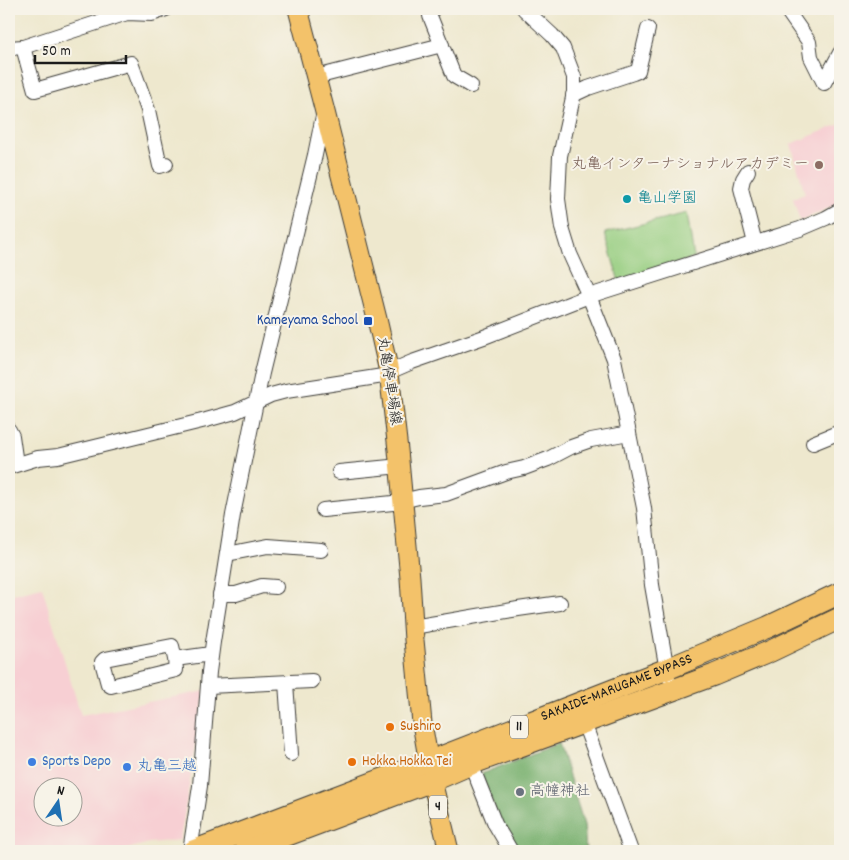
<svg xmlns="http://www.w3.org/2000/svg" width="849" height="860" viewBox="0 0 849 860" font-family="Dekko,'Klee One',sans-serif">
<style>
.built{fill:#f7cfd3;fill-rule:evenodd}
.green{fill:#97ce81;stroke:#5a754e}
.forest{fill:#79b16f;stroke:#4a6646}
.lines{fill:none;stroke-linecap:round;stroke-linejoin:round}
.minor-casing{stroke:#3c3b37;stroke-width:16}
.major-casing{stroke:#3c3b37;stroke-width:21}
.highway-casing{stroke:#3c3b37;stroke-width:23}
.minor{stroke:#fff;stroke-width:14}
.major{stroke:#f3c26a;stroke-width:19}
.highway{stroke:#f3c26a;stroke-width:21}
.education-dot{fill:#8d6e63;stroke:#f7f3e8;stroke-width:2}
.culture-dot{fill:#0f9aa8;stroke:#f7f3e8;stroke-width:2}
.transit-dot{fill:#1a4fb4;stroke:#f7f3e8;stroke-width:2}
.food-dot{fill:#e8710a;stroke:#f7f3e8;stroke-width:2}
.shop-dot{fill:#3f7fe0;stroke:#f7f3e8;stroke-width:2}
.worship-dot{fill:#6b7280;stroke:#f7f3e8;stroke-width:2}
.labels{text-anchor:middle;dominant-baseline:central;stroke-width:4;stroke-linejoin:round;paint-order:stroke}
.shield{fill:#f7f3e8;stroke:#5e5c59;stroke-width:1}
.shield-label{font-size:14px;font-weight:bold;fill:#1c1c1c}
.education-label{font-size:15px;fill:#785e54;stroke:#f7f3e8;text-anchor:end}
.culture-label{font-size:15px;fill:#0d838f;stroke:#f7f3e8;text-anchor:start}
.transit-label{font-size:15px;fill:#164399;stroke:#f7f3e8;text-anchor:end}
.street-label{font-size:15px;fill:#1c1c1c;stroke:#f7f3e8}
.food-label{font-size:15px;fill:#c56008;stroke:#f7f3e8;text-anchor:start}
.shop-label{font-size:15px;fill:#366cbe;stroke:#f7f3e8;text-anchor:start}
.worship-label{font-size:15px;fill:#5b616d;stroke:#f7f3e8;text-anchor:start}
</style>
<rect width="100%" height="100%" fill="#f7f3e8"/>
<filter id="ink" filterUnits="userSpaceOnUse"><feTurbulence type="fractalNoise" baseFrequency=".02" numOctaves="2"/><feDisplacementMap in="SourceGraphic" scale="10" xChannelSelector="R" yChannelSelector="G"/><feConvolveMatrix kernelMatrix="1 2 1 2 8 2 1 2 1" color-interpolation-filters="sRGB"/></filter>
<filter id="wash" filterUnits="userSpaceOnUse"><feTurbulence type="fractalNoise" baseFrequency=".0096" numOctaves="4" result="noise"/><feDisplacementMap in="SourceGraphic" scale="20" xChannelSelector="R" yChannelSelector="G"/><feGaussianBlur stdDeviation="1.12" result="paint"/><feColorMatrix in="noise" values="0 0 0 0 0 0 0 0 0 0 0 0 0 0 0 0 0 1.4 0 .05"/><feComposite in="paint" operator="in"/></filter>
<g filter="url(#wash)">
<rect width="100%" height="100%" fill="#eee8ce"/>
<g class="built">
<polygon points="840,124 840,203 800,221 793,198 805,194 791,144"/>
<path d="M42 587 81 715 205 691 180 840 149 843 120 851H9V595ZM42 788H72V818H42Z"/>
</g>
<polygon class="green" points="687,213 694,258 619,282 605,233"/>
<polygon class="forest" points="559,743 584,825 586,850 586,851 515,851 501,825 481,774"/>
</g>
<g filter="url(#ink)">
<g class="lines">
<defs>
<g id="minor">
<polyline points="524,9 552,35 563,48 574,77 574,93 560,156 558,199 562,228 570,254 589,296 614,359 644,508 652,585 668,676"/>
<polyline points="786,9 809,42 811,57 824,83 840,53"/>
<polyline points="430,16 454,76 471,86"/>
<polyline points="23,47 35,90 131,63 148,110 160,166 166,164"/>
<polyline points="9,48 23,47 127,13 152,14 166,9"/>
<polyline points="316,77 442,45"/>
<polyline points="573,95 588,88 633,73 638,71 648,29"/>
<polyline points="748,171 743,179 741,188 755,243"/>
<polyline points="9,430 12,436 16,464"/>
<polyline points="813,443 840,432"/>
<polyline points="9,467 38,458 58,456 206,420 235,412 271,395 286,391 383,376 389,372 412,362 484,337 589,296 800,229 826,218 840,210"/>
<polyline points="339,472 400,466"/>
<polyline points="323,510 393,503 419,497 446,494 506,472 524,468 548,459 571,447 591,440 629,433"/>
<polyline points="227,554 268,546 321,550"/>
<polyline points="220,594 236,594 262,586 276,587"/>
<polyline points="413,627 518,609 560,603"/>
<polyline points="175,659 176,670 111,686 108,684 102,662 105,659 172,646 175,659 211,654"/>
<polyline points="286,683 291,754"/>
<polyline points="208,686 312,681"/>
<polyline points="584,723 631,851"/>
<polyline points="471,764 495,824 511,851"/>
<polyline points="190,851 200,786 209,672 213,642 233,515 262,373 315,155 324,111"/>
</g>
<polyline id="major" points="298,9 324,108 377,319 389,372 398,450 410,578 414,640 422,723 432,781 449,851"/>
<g id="highway">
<path id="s1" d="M193 851 428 762 667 669 768 627 840 593"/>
<polyline points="245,851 432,781 471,764 714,675 771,651 840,618"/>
</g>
</defs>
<use href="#minor" class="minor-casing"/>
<use href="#major" class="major-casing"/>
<use href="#highway" class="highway-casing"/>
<use href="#minor" class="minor"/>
<use href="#major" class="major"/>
<use href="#highway" class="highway"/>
</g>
</g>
<circle class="education-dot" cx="819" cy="165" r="5"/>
<circle class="culture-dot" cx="627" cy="199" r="5"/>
<rect class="transit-dot" x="363" y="316" width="10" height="10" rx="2.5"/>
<g class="food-dot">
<circle cx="390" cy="727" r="5"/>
<circle cx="352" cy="762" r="5"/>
</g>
<g class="shop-dot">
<circle cx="32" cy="762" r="5"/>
<circle cx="127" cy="767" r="5"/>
</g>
<circle class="worship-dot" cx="520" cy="792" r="5"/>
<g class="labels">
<g class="shield">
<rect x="510" y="715.5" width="18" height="23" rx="4"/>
<rect x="429" y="795.5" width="18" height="23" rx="4"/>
</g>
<g class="shield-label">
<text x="519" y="727">11</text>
<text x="438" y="807">4</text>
</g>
<g class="education-label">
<text x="809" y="165">丸亀インターナショナルアカデミー</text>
</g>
<g class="culture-label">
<text x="637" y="199">亀山学園</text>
</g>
<g class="transit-label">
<text x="358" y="321">Kameyama School</text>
</g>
<g class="street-label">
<text transform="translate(388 381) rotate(81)">丸亀停車場線</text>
<text stroke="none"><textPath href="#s1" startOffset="454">SAKAIDE-MARUGAME BYPASS</textPath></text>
</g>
<g class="food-label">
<text x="400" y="727">Sushiro</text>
<text x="362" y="762">Hokka Hokka Tei</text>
</g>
<g class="shop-label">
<text x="42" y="762">Sports Depo</text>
<text x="137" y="767">丸亀三越</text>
</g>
<g class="worship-label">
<text x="530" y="792">高幢神社</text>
</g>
</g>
<rect width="849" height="860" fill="none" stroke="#f7f3e8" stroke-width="30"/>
<g transform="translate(58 802) rotate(13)"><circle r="24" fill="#f7f3e8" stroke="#9f9d96"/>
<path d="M0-4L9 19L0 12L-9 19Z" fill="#1f6fb2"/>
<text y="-8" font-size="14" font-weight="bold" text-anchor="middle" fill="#1c1c1c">N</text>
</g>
<path d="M35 55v8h91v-8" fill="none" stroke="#1c1c1c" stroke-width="2.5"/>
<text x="42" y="55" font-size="15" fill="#1c1c1c" stroke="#f7f3e8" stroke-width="4" paint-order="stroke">50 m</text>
</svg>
